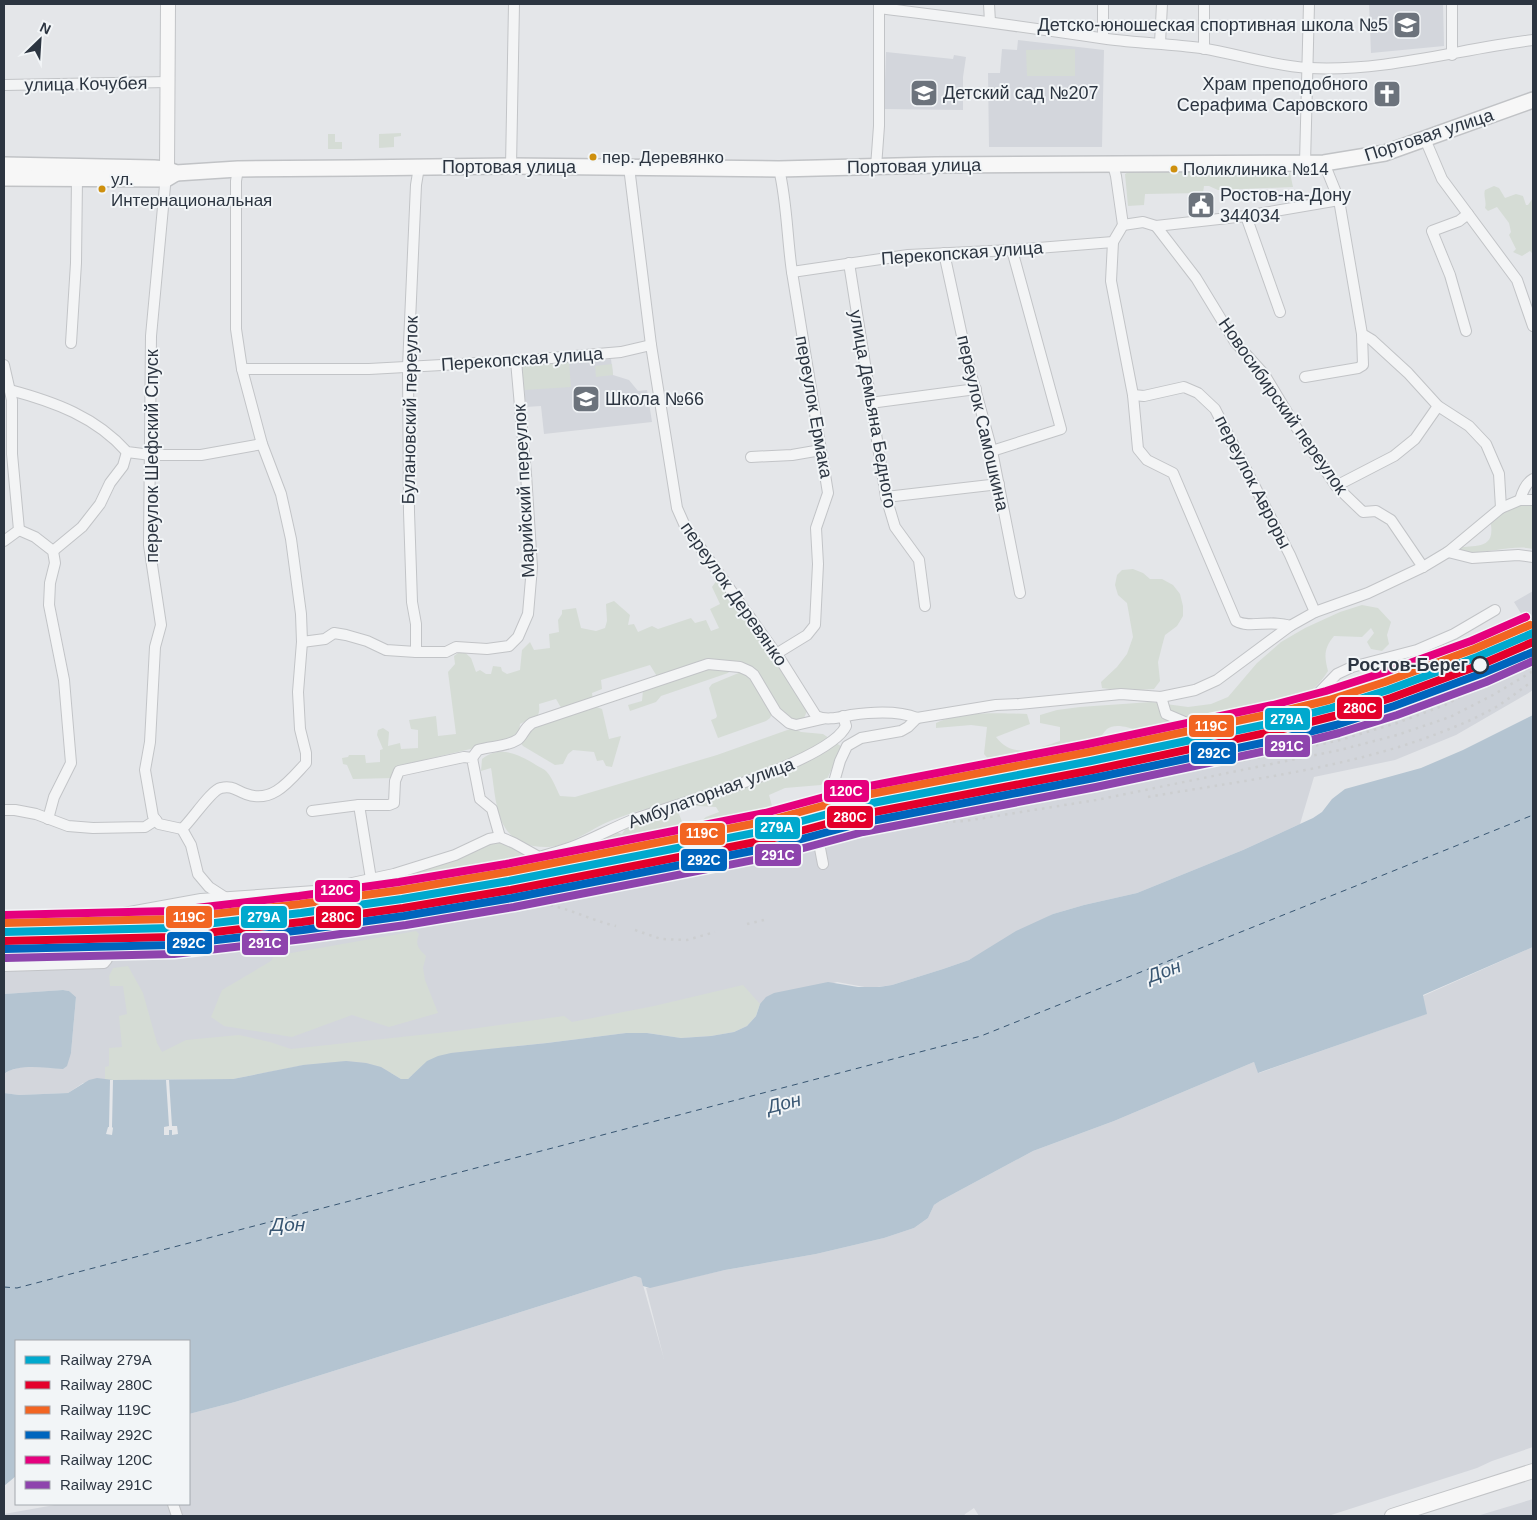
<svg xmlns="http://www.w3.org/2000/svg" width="1537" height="1520" viewBox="0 0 1537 1520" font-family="Arial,sans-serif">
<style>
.built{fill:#d3d6dc}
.green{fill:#d5dcd5}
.water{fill:#b4c4d1}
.pier{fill:#e4e6e9}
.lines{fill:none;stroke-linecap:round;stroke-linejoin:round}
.ferry{stroke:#385672;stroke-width:1;stroke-dasharray:6 5;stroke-linecap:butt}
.street-casing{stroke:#c2c4c7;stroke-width:12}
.secondary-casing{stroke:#c2c4c7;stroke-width:16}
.primary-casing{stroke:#c1c3c6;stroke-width:18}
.street{stroke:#f3f4f5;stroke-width:10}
.secondary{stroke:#f7f7f7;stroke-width:14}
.primary{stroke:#f7f7f7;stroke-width:15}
.rail{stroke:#ccced0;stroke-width:2.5;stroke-dasharray:2.5 5;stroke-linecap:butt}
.rail-1-casing{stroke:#f2f5f7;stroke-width:11}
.rail-2-casing{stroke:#f2f5f7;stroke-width:11}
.rail-3-casing{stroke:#f2f5f7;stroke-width:11}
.rail-4-casing{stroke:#f2f5f7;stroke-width:11}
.rail-5-casing{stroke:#f2f5f7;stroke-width:11}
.rail-6-casing{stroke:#f2f5f7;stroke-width:11}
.rail-1{stroke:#00a9ce;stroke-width:8}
.rail-2{stroke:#e4002b;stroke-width:8}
.rail-3{stroke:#f26522;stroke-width:8}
.rail-4{stroke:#0065bd;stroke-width:8}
.rail-5{stroke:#e5007d;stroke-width:8}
.rail-6{stroke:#8e44ad;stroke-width:8}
.bus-dot{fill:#ce8f0d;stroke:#f2f5f7;stroke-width:2}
.stop-dot{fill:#f2f5f7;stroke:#2c3541;stroke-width:2.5}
.labels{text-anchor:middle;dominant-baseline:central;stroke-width:4;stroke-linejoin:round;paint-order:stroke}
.bus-label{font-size:17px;fill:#2c3541;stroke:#f2f5f7;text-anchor:start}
.poi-label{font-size:18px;fill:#2c3541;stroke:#f2f5f7;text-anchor:start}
.street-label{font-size:18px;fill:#2c3541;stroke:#f2f5f7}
.stop-label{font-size:18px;font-weight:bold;fill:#2c3541;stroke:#f2f5f7;text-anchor:end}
.water-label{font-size:19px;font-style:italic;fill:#385672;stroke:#f2f5f7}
.line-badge{stroke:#f2f5f7;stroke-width:2}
.badge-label{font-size:14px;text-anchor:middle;font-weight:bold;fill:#fff}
</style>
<rect width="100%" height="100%" fill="#e4e6e9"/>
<g class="built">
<polygon points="1369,4 1443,4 1444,46 1371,53"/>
<polygon points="1018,40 1104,50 1102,147 989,147 988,73 1000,73 1002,49 1017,50"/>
<polygon points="886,52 953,59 954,55 966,57 963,77 963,110 884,109"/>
<polygon points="611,359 613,375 629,380 638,391 647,390 652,422 544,434 541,406 526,407 522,365"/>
<polygon points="1533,591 1533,690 1527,694 1456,735 1395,760 1314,777 1300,824 1243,850 1137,893 1084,905 1053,914 969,960 943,969 892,985 870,988 837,982 760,1004 428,1061 414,1075 303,1065 263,1073 83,1083 68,1093 19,1095 4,1093 4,1074 11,1070 71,1053 76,997 69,991 63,990 4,994 4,966 104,963 111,950 4,946 4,919 134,919 371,894 563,862 826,812 951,782 1190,733 1335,701 1400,683 1531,630 1514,602"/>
<polygon points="1533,947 1533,1447 1492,1461 1477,1468 1328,1516 979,1516 974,1508 965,1514 964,1516 4,1516 4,1514 60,1504 189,1504 189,1414 235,1402 635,1276 641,1278 664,1359 646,1288 725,1270 816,1254 884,1238 914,1228 928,1218 934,1205 940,1201 1033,1151 1114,1121 1254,1062 1259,1073 1426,1014 1423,996"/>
<polygon points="1533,1499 1533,1516 1477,1516"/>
</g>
<g class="green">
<polygon points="1075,49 1075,76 1027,76 1026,50"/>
<polygon points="401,133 401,136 394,137 394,147 379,148 379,134"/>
<polygon points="328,134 335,134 335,142 342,142 342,149 328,149"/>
<polygon points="1130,171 1258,171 1276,174 1290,173 1293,187 1218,190 1209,186 1204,186 1203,193 1145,194 1144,205 1128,206 1125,174"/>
<path d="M1494 186 1499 188 1505 198 1516 194 1523 196 1526 205H1528L1533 198V254L1530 251 1522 256 1513 252 1516 249 1509 235 1511 232 1509 223 1497 207 1488 211 1485 208C1487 201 1483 196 1485 190Z"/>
<polygon points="569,362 571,387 524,390 522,365"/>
<polygon points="612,364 613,375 596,377 595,366"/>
<path d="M1533 503V549C1512 543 1472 559 1456 549 1469 543 1495 553 1491 525L1489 522C1503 511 1515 505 1533 503Z"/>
<polygon points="1133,569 1143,573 1150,579 1162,579 1173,585 1180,594 1183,606 1183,616 1177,626 1165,635 1162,646 1158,662 1160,681 1154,689 1123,691 1102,688 1101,682 1117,667 1127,654 1133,637 1127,603 1118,595 1115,585 1117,575 1122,570"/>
<path d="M721 579 808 709 804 718 799 720H791L781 711 763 687 729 663 658 678 650 665 601 680 602 689 592 693 593 701 563 711 556 699 539 704C541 721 532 717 520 724L519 733 513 739 398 766 393 772V778L353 779 347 765 343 764 342 758 348 757 349 755H365L366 763 380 762V750L383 749 377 735 378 730 383 728 389 732 388 746 400 743 401 749 418 748V730L411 729 409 720 436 716 438 736 456 734 448 672 455 664 454 656 462 650 471 658 476 672 480 670 486 674H491L493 666 501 667 502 671 507 674 520 670 522 650 530 642 534 650 550 648 549 634 559 632 558 620 562 614V610L576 608 581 628 596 631 605 628 607 621 606 604 614 601 630 615 628 625 634 624 638 632 652 626 658 629 691 618 695 623 706 620 711 631 719 628 710 609 720 604 712 587 717 580Z"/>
<path d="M1362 605 1378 608 1391 622 1387 635 1389 644 1382 651 1371 649 1367 642 1374 633 1371 628 1362 637 1334 636C1324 648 1324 656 1328 671 1307 704 1289 701 1254 707L1245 721 1157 740C1146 733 1118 720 1107 729 1100 735 1099 744 1097 752 1070 757 1019 774 993 762 989 761 987 757 984 754L987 727 971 725 936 728V723C960 711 1000 713 1027 714L1030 724 996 737C1013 760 1038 748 1060 741V727L1040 723V715L1057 710 1080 707 1151 702 1188 707 1211 704 1228 697 1257 663 1281 642 1305 628 1340 612Z"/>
<polygon points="708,667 730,671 728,673 661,696 656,702 630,711 628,705 642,701 643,690"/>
<polygon points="741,672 749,675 772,714 770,718 766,721 718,738 711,720 716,718 717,716 709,688 712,684"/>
<polygon points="594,706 602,709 609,739 621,736 612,767 606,766 603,760 597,761 594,752 573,750 568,754 563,764 555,765 523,746 520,742 527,730"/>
<path d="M793 728 801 732 823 734 842 747 828 777 821 785 785 788 769 795 774 813 759 819 748 820 745 817 730 819 733 830 563 862 371 894 134 919H116L183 904C193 913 211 905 220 898L345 885 500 837 539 857 610 830 622 834 628 825 677 809 683 824 700 822 706 817 719 812 716 807C695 806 672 804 651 808 640 810 629 814 618 818 598 824 580 840 559 845 550 848 542 847 533 846 495 840 496 797 491 768L481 771 482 759C499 745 519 754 536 765 539 767 544 769 546 771 552 777 556 788 560 796L575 797 717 755Z"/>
<path d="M416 931 419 934C415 945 418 948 426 956L423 968 425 980 438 1013 389 1027 352 1015 292 1037 224 1026 211 1017 222 990 271 961 274 956Z"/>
<polygon points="128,966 143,993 157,1043 162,1052 186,1040 239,1035 270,1042 291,1049 456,1031 564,1016 572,1022 654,1006 743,985 760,1004 756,1016 747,1026 734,1032 711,1036 681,1038 647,1033 626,1033 547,1043 451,1053 428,1061 408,1079 401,1079 381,1067 366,1063 346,1061 303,1065 233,1079 110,1080 105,1079 105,1067 109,1066 109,1048 122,1047 119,1016 127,1014 123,986 110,986 109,976 113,968"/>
</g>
<g class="water">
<polygon points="1533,715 1533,947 1423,995 1427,1014 1258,1073 1254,1062 1114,1121 1033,1151 940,1201 934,1205 928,1218 914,1228 884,1238 816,1254 725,1270 650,1288 643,1286 641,1278 635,1276 235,1402 189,1414 189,1341 16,1341 16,1476 4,1486 4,1093 19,1095 68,1093 89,1080 97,1078 113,1080 233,1079 303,1065 346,1061 366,1063 381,1067 401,1079 408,1079 427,1061 438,1056 451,1053 547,1043 626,1033 647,1033 681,1038 711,1036 734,1032 747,1026 756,1016 760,1004 766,997 774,993 828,982 858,987 879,987 892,985 943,969 969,960 1016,931 1053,914 1084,905 1137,893 1243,850 1313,818 1322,812 1332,799 1345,789 1421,768 1463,750"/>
<path d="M63 990 69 991 76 997 71 1053 67 1066 63 1069C44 1068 19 1063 4 1074V994Z"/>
</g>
<g class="pier">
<polygon points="110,1080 113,1080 112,1127 113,1128 112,1135 106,1134 108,1127 109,1127"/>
<polygon points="166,1080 169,1080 172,1126 177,1126 178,1134 172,1135 172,1130 169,1130 169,1135 164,1135 164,1127 169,1126"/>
</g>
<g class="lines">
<polyline class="ferry" points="4,1287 17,1288 981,1036 1533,815"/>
<defs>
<g id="street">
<polyline points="989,4 990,22"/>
<polyline points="1103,4 1103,38"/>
<polyline points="1452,4 1452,55"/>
<path d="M879 8C955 17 1031 28 1107 39 1138 43 1170 44 1201 48 1237 54 1273 66 1309 68 1385 72 1459 49 1533 40"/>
<polyline points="1160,43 1162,4"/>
<polyline points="1204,49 1204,4"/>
<polyline points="4,85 168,82"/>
<polyline points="1425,139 1442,179 1517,280 1533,326"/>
<polyline points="1305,163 1309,4"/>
<polyline points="1324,163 1339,200 1362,334 1372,340 1408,373 1438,406 1469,426 1486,444 1499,474 1501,508"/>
<polyline points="1113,165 1116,176 1123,225"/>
<polyline points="511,166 514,4"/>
<path d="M629 167 651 345 677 508 685 526 782 662 816 716C827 721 840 717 851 715 872 712 897 710 917 718L996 705 1019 704 1121 694 1161 697 1195 690 1217 680 1290 626 1315 612 1368 593 1423 567 1448 552 1501 508 1520 500H1533"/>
<polyline points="876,167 879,126 879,4"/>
<polyline points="166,175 151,336 149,545 161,625 155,647 150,742 145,770 153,816 159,824 182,829"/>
<polyline points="1246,216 1280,312"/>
<polyline points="1123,225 1143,222 1156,226 1246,216 1339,200"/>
<polyline points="1156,226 1196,278 1235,342 1264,374 1296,427 1336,486 1363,512 1376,511 1391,520 1423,567"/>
<path d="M1113 242 1111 281 1133 395 1138 449 1147 460 1173 473 1236 621C1250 629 1271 619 1290 626"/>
<polyline points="944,253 967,359 992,451 1020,593"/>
<polyline points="849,263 886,497 895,527 919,560 925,606"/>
<polyline points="792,272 908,255 1012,250 1113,242 1123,225"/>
<polyline points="1466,331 1450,275 1432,231 1459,221 1468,214"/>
<polyline points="71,343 76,263 77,178"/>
<polyline points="4,365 12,400 12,454 19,530 4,541"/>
<polyline points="242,369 369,369 516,361 621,352 651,345"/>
<polyline points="1305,377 1358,368 1363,365 1362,334"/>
<path d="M10 390C55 402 96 417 127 452L151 455H201L262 444"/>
<polyline points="1133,395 1144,396 1184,387 1198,393 1215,409 1290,555 1315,612"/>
<polyline points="870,403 976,389"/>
<polyline points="992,451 1061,429 1012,250"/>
<polyline points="751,457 792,455 821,450"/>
<polyline points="1336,486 1394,456 1415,439 1438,406"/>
<polyline points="886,497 999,484"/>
<path d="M1520 500C1522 493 1526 483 1533 479"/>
<polyline points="19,530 35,537 53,551 55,563 50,583 49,605 64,680 71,763 54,797 48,819"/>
<polyline points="53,551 82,527 100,504 110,483 123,466 127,452"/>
<polyline points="1448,552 1472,558 1518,555 1533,557"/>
<polyline points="302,642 325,639 334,633 346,635 367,641 386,650 416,652 446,652 456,647 487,649 509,646 518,637 528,614 532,567 526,474 516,361"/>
<polyline points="416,652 416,624 412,602 409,512 408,367 416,185 419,167"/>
<path d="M776 654 807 635 815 625 818 564 816 528 828 493 792 272C787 238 787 202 779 169"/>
<polyline points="1161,697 1166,714 1194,726 1229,717 1308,704 1337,674 1352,667 1417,650 1454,634 1495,610"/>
<path d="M472 758 478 750C490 746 506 747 517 740 523 737 523 729 532 723L708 664 740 667 749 671 754 675 776 712 789 723 796 725 822 719"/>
<polyline points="359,805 371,879"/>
<polyline points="4,810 15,810 36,814 68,826 93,828 145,827 156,820"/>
<polyline points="312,811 359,805 389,805 394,803 395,781 399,771 464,757 472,758 480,799 492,809 500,837"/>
<path d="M182 829C192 820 211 790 221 788 232 785 237 791 246 794 273 804 290 780 306 763V753L300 729 298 692 302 642 301 614 291 539 281 494 262 444 242 369 236 329V181L238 169"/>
<polyline points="182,829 191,845 198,874 209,887 226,898"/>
<polyline points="823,864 818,838 840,761 847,746 861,738 901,731 908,727 917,718"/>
<path d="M4 918 113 915 201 899 315 891 394 874 455 855 489 839 500 837 514 843 539 857C550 854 561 851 572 847 593 839 614 827 635 819 677 804 829 762 846 726L843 716"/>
<path d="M4 966 104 963C115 952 112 930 113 915"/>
<polyline points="173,1504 177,1516"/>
</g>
<g id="secondary">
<polyline points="167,169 168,4"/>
<polyline points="1392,1516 1533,1471"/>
</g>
<g id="primary">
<polyline points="4,165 154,168 167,169 176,173 238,169 353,168 511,166 779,169 935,165 1324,163 1385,153 1533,100"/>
<polyline points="4,178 166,179 176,173"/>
</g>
</defs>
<use href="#street" class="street-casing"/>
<use href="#secondary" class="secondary-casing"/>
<use href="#primary" class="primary-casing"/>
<use href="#street" class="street"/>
<use href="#secondary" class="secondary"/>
<use href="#primary" class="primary"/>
<g class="rail">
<path d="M1148 797C1240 781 1334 770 1423 739 1448 730 1473 720 1496 707 1509 699 1521 689 1533 681"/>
<polyline points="923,823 965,821 1096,800 1340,750 1397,735 1450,717 1493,695 1533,671"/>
<polyline points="570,876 719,846 980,808 1283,753 1340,740 1397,723 1445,705 1533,658"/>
<path d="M528 903C562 903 585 919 616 926"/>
<polyline points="425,921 818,838"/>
<polyline points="747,924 764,920"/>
<polyline points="635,930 661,939 687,940 715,932"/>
</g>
<defs>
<polyline id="rail-1" points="4,932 171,928 301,913 402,899 509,881 769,830 857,806 1091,761 1277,722 1331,708 1388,690 1477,657 1533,633"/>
<polyline id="rail-2" points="4,941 172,937 302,922 403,908 511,890 771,839 859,815 1093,770 1279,730 1334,716 1391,698 1480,665 1533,642"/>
<polyline id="rail-3" points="4,923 170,919 300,904 401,890 507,872 767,821 855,797 1089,752 1275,713 1329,700 1385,682 1474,649 1530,625"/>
<polyline id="rail-4" points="4,949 173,945 303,930 404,916 512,898 772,847 861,823 1094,778 1281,739 1336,725 1394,706 1483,673 1533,652"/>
<polyline id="rail-5" points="4,915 170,911 299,896 399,882 506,864 765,813 854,789 1088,744 1273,705 1326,691 1382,673 1471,641 1526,617"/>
<polyline id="rail-6" points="5,958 174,954 304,939 406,925 514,907 774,856 863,832 1096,787 1284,747 1339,733 1397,715 1486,682 1533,661"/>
</defs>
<use href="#rail-1" class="rail-1-casing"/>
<use href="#rail-2" class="rail-2-casing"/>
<use href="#rail-3" class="rail-3-casing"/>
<use href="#rail-4" class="rail-4-casing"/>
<use href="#rail-5" class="rail-5-casing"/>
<use href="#rail-6" class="rail-6-casing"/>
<use href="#rail-1" class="rail-1"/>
<use href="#rail-2" class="rail-2"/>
<use href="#rail-3" class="rail-3"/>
<use href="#rail-4" class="rail-4"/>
<use href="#rail-5" class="rail-5"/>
<use href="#rail-6" class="rail-6"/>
</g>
<defs>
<symbol id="school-square" viewBox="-11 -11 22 22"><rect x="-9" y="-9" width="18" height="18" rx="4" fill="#6c737c" stroke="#f2f5f7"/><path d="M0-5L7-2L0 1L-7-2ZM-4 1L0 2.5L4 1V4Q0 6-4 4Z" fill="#fff"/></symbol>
<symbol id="church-square" viewBox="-11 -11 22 22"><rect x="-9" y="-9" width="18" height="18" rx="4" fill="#6c737c" stroke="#f2f5f7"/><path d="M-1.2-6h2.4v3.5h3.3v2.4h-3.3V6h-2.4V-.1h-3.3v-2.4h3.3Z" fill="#fff"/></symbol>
<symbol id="civic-square" viewBox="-11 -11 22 22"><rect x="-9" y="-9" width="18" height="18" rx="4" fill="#6c737c" stroke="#f2f5f7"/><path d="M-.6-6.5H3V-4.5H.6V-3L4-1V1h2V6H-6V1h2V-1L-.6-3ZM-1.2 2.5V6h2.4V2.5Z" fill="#fff"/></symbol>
</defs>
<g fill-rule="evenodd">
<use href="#school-square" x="1391" y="9" width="32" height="32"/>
<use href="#school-square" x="908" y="77" width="32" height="32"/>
<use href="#church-square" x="1371" y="78" width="32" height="32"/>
<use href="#civic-square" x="1185" y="189" width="32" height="32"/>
<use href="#school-square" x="570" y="383" width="32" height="32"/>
</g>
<g class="bus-dot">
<circle cx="593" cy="157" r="4.5"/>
<circle cx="1174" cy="169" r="4.5"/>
<circle cx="102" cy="189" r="4.5"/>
</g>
<circle class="stop-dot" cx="1480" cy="665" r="8"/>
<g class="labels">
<g class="bus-label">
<text x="602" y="157">пер. Деревянко</text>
<text x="1183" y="169">Поликлиника №14</text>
<text x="111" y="179">ул.<tspan x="111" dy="21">Интернациональная</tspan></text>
</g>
<g class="poi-label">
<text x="1388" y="25" text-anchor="end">Детско-юношеская спортивная школа №5</text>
<text x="1368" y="84" text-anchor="end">Храм преподобного<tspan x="1368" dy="21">Серафима Саровского</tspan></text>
<text x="943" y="93">Детский сад №207</text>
<text x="1220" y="195">Ростов-на-Дону<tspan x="1220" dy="21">344034</tspan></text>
<text x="605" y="399">Школа №66</text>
</g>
<g class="street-label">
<text transform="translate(86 84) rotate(-1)">улица Кочубея</text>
<text transform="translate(1429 135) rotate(-18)">Портовая улица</text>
<text transform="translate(914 166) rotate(-1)">Портовая улица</text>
<text x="509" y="167">Портовая улица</text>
<text transform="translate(962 253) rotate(-4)">Перекопская улица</text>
<text transform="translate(522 359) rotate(-4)">Перекопская улица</text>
<text transform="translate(1283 406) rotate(55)">Новосибирский переулок</text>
<text transform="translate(814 407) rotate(80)">переулок Ермака</text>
<text transform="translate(873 409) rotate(80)">улица Демьяна Бедного</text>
<text transform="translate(410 410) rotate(-89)">Булановский переулок</text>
<text transform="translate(983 423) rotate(77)">переулок Самошкина</text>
<text transform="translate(152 456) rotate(-90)">переулок Шефский Спуск</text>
<text transform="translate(1253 482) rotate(63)">переулок Авроры</text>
<text transform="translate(524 491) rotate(-93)">Марийский переулок</text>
<text transform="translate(734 594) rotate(55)">переулок Деревянко</text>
<text transform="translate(711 793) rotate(-20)">Амбулаторная улица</text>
</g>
<g class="stop-label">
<text x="1468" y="665">Ростов-Берег</text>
</g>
<g class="water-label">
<text transform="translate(1164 971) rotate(-20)">Дон</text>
<text transform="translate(784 1103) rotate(-14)">Дон</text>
<text x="288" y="1224">Дон</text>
</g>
</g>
<g class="line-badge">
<rect x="1336" y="696" width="47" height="24" rx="5" fill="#e4002b"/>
<rect x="1264" y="707" width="47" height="24" rx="5" fill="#00a9ce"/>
<rect x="1188" y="714" width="47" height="24" rx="5" fill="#f26522"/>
<rect x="1264" y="734" width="47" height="24" rx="5" fill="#8e44ad"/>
<rect x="1190" y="741" width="47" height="24" rx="5" fill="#0065bd"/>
<rect x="823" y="779" width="47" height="24" rx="5" fill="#e5007d"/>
<rect x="826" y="805" width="48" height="24" rx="5" fill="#e4002b"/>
<rect x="754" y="816" width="47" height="24" rx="5" fill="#00a9ce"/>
<rect x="679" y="822" width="47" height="24" rx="5" fill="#f26522"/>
<rect x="754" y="843" width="48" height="24" rx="5" fill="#8e44ad"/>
<rect x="680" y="848" width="48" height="24" rx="5" fill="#0065bd"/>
<rect x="314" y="879" width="47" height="24" rx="5" fill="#e5007d"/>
<rect x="165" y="905" width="48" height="24" rx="5" fill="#f26522"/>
<rect x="315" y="905" width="47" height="24" rx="5" fill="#e4002b"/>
<rect x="240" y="905" width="48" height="24" rx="5" fill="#00a9ce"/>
<rect x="166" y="931" width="47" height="24" rx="5" fill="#0065bd"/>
<rect x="241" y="932" width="48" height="24" rx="5" fill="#8e44ad"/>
</g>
<g class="badge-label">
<text x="1360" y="713">280С</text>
<text x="1287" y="724">279А</text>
<text x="1211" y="731">119С</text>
<text x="1287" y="751">291С</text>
<text x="1214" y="758">292С</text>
<text x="846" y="796">120С</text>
<text x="850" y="822">280С</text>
<text x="777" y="832">279А</text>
<text x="702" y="838">119С</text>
<text x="778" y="860">291С</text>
<text x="704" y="865">292С</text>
<text x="337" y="895">120С</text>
<text x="189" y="922">119С</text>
<text x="338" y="922">280С</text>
<text x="264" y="922">279А</text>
<text x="189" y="948">292С</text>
<text x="265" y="948">291С</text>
</g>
<rect width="1537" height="1520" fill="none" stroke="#2c3541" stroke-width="10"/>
<rect x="15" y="1340" width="175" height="165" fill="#f2f5f7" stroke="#a3a8ae"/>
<rect x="25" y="1356" width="25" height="8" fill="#00a9ce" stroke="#a3a8ae"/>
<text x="60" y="1365" font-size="15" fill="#2c3541">Railway 279А</text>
<rect x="25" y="1381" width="25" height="8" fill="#e4002b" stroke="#a3a8ae"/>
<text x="60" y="1390" font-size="15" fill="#2c3541">Railway 280С</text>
<rect x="25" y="1406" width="25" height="8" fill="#f26522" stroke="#a3a8ae"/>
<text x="60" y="1415" font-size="15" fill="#2c3541">Railway 119С</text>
<rect x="25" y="1431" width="25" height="8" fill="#0065bd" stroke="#a3a8ae"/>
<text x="60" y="1440" font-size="15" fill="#2c3541">Railway 292С</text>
<rect x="25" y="1456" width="25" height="8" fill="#e5007d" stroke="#a3a8ae"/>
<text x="60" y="1465" font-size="15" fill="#2c3541">Railway 120С</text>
<rect x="25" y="1481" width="25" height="8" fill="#8e44ad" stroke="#a3a8ae"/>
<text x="60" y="1490" font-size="15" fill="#2c3541">Railway 291С</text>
<g transform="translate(40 40) rotate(25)" stroke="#f2f5f7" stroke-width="4" paint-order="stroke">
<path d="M0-4L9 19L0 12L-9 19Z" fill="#2c3541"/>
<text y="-8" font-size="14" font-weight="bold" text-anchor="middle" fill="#2c3541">N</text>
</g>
</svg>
